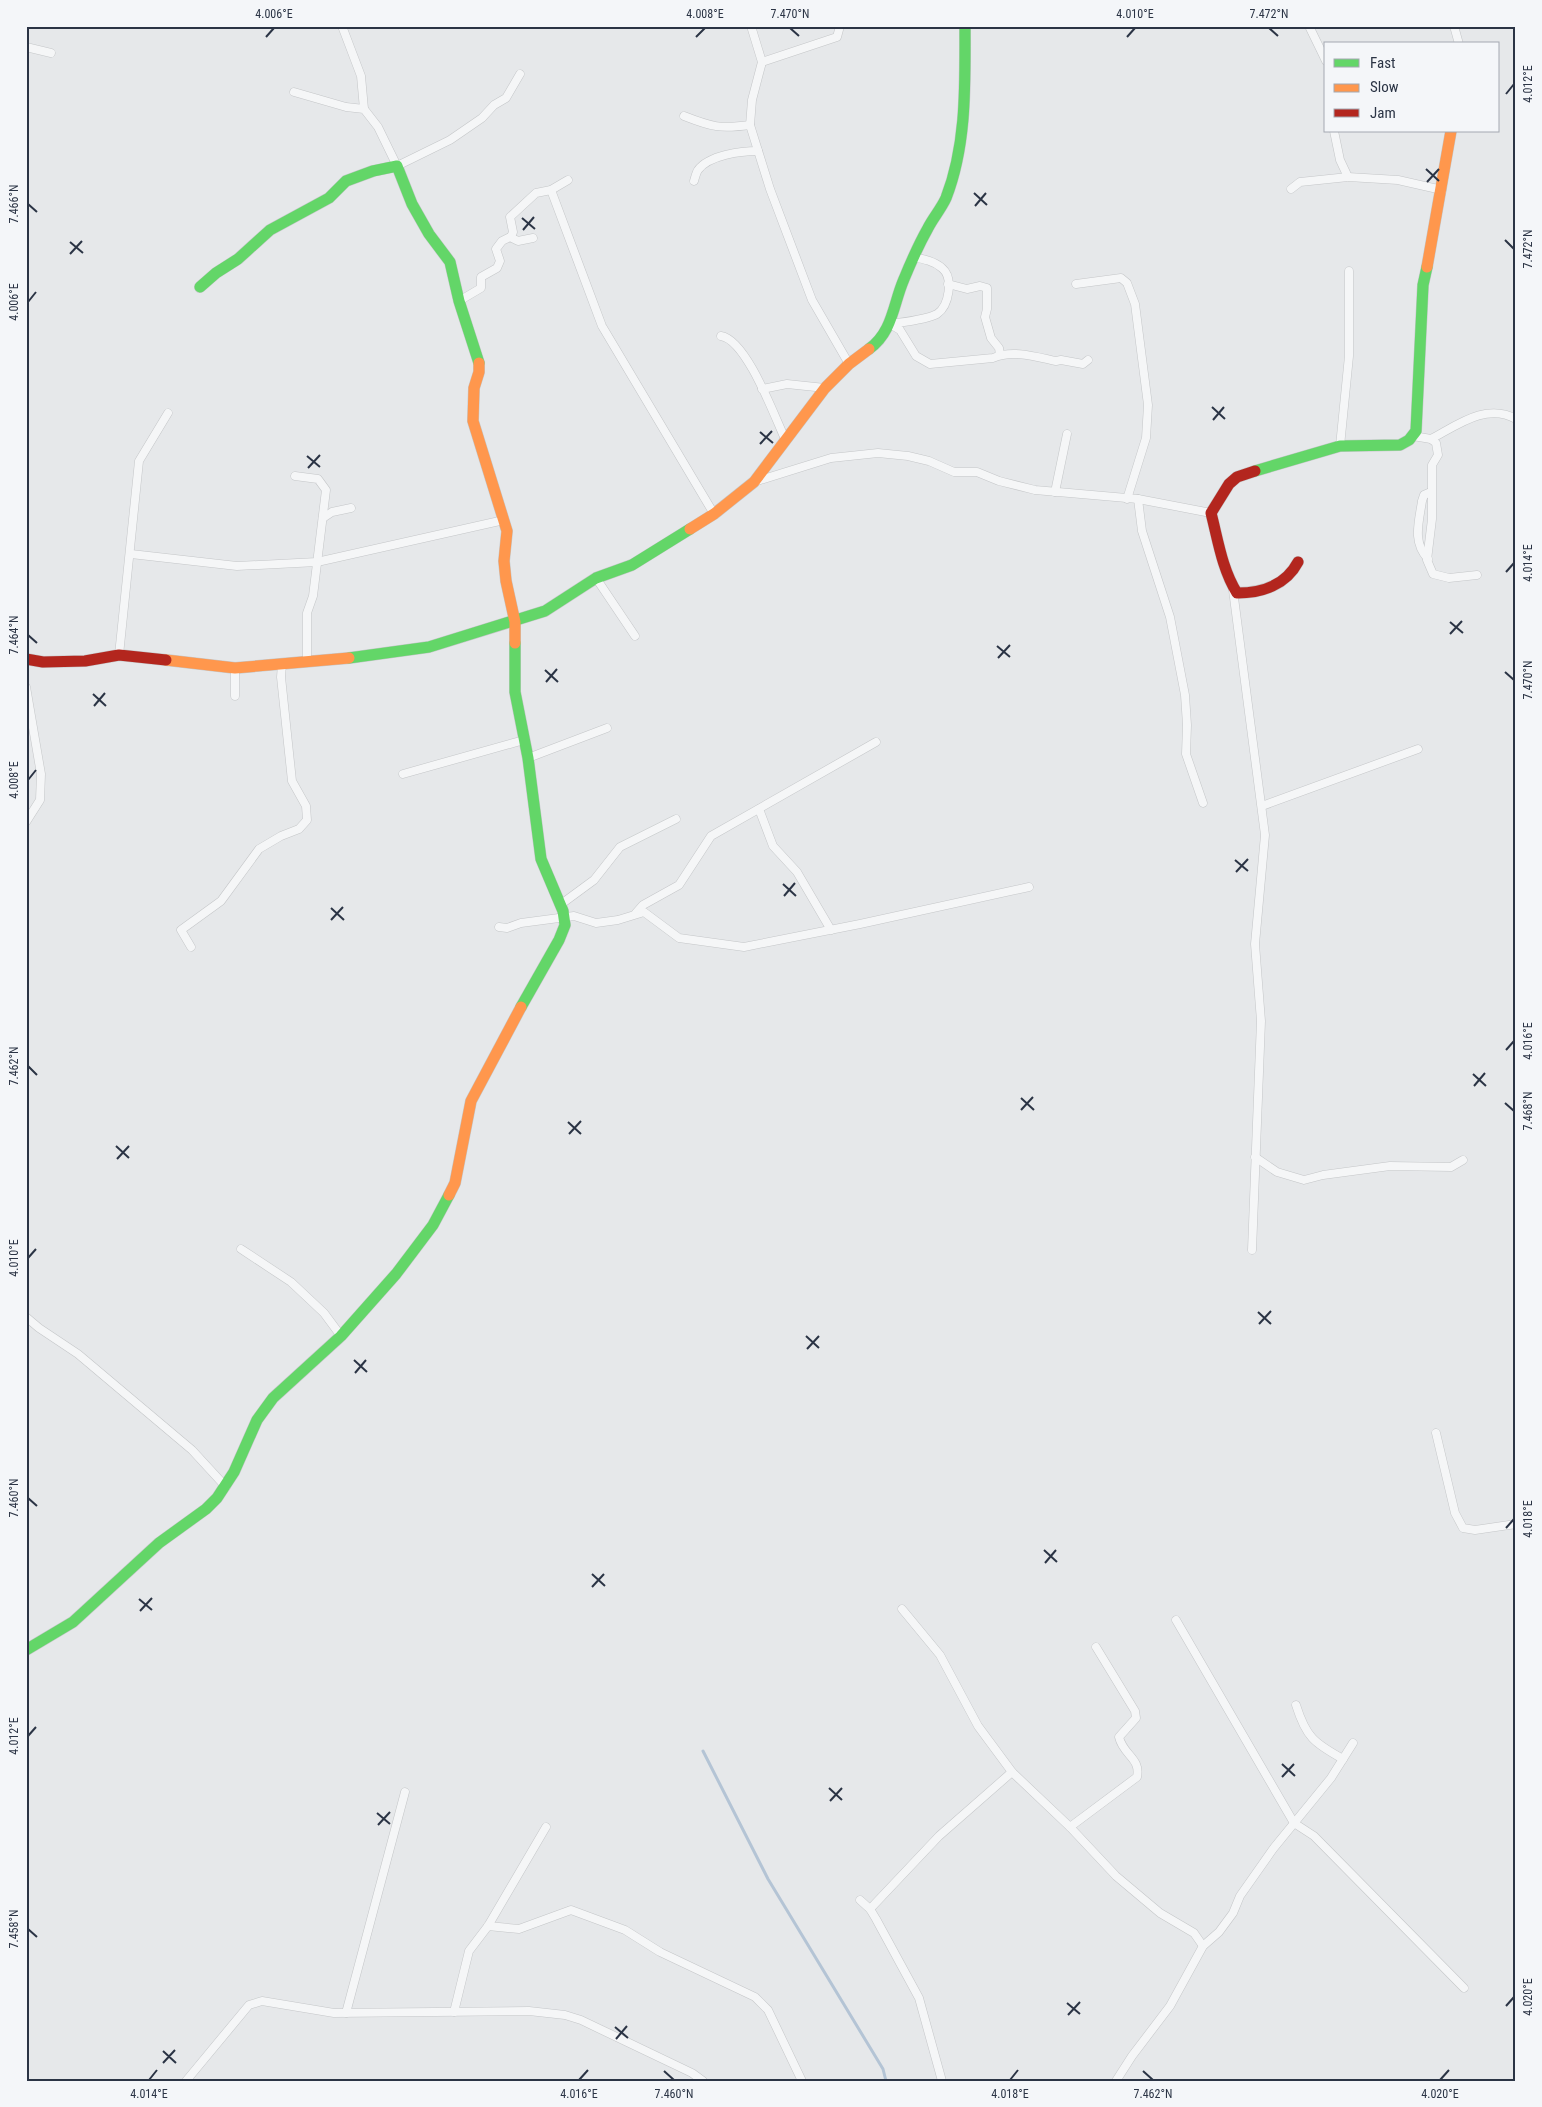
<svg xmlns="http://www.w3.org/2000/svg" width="1542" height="2107" viewBox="0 0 1542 2107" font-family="'Roboto Condensed',sans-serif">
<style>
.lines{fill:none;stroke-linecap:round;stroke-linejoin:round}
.stream{stroke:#b4c4d5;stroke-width:3}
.street-casing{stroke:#c4c6c8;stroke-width:9}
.fast-casing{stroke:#c4c6c8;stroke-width:12}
.slow-casing{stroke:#c4c6c8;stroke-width:12}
.jam-casing{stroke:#c4c6c8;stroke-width:12}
.street{stroke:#f5f6f7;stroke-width:8}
.fast{stroke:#63d668;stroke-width:11}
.slow{stroke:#ff974d;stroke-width:11}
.jam{stroke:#b3261e;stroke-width:11}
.ticks{fill:none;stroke:#2b3445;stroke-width:2}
.neatline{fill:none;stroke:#2b3445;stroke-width:2}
.ticks-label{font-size:12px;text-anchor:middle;fill:#2b3445}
</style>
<rect width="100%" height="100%" fill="#e6e8ea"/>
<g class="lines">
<polyline class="stream" points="703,1751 768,1879 883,2069 886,2081"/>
<defs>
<g id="street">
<polyline points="342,26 361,76 364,109"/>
<polyline points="751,26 762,62 752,100 750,125 770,189 812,300 849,364"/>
<polyline points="1309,26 1326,61"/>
<polyline points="1454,26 1459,44"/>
<polyline points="26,47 51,53"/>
<polyline points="762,62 837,37 840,26"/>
<polyline points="294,92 346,107 364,109 378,127 397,166 450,140 482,118 494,105 506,98 520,74"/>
<path d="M684 116C712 127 720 129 750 125"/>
<polyline points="1334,131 1340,160 1348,177"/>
<path d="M694 181C695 178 696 173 698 170 709 155 741 151 758 151"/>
<polyline points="1291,189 1300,182 1348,177 1398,180 1442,190"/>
<polyline points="551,190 602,326 714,514"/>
<polyline points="511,237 513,232 510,217 536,193 551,190 568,180"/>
<polyline points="948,284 967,289 980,286 987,288 987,309 985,317 991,338 999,348 1000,355"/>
<polyline points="1076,284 1121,278 1127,283 1135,304 1148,405 1146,438 1127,499"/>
<polyline points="459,301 481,288 481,277 497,268 500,261 496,249 502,241 510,237 518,241 533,238"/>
<path d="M890 324 900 330 916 356 930 364 993 358C1012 349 1037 357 1056 361L1061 360 1083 364 1088 360"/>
<path d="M890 324C903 322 926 320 937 314 949 306 954 278 942 268 934 261 923 259 913 257"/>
<path d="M721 336C747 340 775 418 786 441"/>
<polyline points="762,389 787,384 825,388"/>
<polyline points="1413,436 1431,439 1436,443 1438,455 1432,465 1432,519 1427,560 1433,574 1449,578 1477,575"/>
<path d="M1431 439C1456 426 1486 402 1516 419"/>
<polyline points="1340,446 1349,356 1349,271"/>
<polyline points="295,476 318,479 326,490 313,596 307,613 307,662"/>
<polyline points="754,482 831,458 878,453 908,456 929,461 954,472 977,472 999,481 1035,490 1138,499 1211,513"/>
<polyline points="1055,492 1067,434"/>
<polyline points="1138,499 1142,531 1170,617 1185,695 1187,725 1186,754 1203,803"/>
<polyline points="323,518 332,512 351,508"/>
<polyline points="131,554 237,566 317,562 504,520"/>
<path d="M1428 559C1412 542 1419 522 1422 501L1424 495 1431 492"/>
<polyline points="596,578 635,636"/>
<polyline points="1233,590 1265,835 1255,944 1261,1021 1252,1250"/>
<polyline points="119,655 139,461 168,413"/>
<polyline points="235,668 235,696"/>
<polyline points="26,687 41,774 40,800 26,822"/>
<polyline points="528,758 607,728"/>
<polyline points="403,774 524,740"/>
<polyline points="1262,806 1418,749"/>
<polyline points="759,809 773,846 797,872 831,930"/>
<polyline points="560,905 594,880 620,847 676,819"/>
<polyline points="636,913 643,905 679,885 711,836 876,742"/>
<polyline points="499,927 507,928 521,923 574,916 596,923 618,920 644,912 679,938 744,947 860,924 1029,887"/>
<polyline points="191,947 181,930 221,901 259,849 281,836 299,829 307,820 306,806 292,781 281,677 282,664"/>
<polyline points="1255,1157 1277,1172 1304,1180 1323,1175 1390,1166 1451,1167 1463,1160"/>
<polyline points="241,1249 291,1282 324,1313 341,1336"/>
<polyline points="26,1317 39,1328 78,1354 192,1450 226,1487"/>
<polyline points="1436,1433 1455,1513 1463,1528 1475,1530 1516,1524"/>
<polyline points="902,1609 940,1655 978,1726 1012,1772 1070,1827 1116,1876 1160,1913 1194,1933 1203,1946"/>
<polyline points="1176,1620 1294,1823 1314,1836 1464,1988"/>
<path d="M1296 1705C1306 1737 1314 1743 1343 1759"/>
<path d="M1070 1827 1137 1777C1141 1758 1123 1755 1119 1737L1136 1718 1135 1711 1096 1647"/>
<polyline points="860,1900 870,1909 876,1919 919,1998 942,2081"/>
<polyline points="870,1909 939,1836 1012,1772"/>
<polyline points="488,1926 519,1929 571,1910 625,1930 660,1952 755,1997 768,2010 802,2081"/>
<polyline points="454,2012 469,1951 488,1926 546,1827"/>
<polyline points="346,2013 405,1792"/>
<polyline points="186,2081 249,2005 262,2001 334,2013 529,2011 565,2015 581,2020 692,2073 703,2081"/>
<polyline points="1116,2081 1132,2056 1170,2006 1203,1946 1219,1932 1233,1913 1240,1896 1273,1849 1331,1778 1353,1743"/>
</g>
<g id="fast">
<polyline points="200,287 216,273 238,259 270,230 329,198 346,181 373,171 397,166 412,204 429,234 450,262 459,301 479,363"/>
<path d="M869 349C893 332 893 304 904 279 911 262 919 244 928 228 933 218 941 209 946 198 967 144 965 84 965 26"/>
<polyline points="1255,471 1340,446 1400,445 1409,440 1416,431 1423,285 1427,267"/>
<polyline points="515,643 515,692 528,758 541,859 563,911 565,925 559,940 521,1007"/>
<polyline points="349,658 429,647 545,611 596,578 632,565 690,529"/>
<polyline points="26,1650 73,1622 159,1543 206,1509 217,1498 234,1472 257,1420 273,1398 341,1336 396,1274 433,1225 449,1195"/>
</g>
<g id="slow">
<polyline points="1427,267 1451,131"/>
<polyline points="479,363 479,372 474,388 473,421 507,531 504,561 506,581 515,622 515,643"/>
<polyline points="690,529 714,514 754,482 825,388 849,364 869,349"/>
<polyline points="166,660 235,668 349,658"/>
<polyline points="449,1195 455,1183 471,1101 521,1007"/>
</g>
<g id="jam">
<path d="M1255 471 1237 477 1229 484 1211 513C1218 540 1222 569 1237 593 1262 593 1286 585 1298 562"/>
<polyline points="26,659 43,662 85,661 119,655 166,660"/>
</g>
</defs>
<use href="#street" class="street-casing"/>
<use href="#fast" class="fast-casing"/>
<use href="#slow" class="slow-casing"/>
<use href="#jam" class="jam-casing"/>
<use href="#street" class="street"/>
<use href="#fast" class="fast"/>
<use href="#slow" class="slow"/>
<use href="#jam" class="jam"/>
</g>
<path class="ticks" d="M790 28 799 36M1269 28 1278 36M266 37 274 28M696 37 705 28M1127 37 1135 28M1506 94 1514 84M1426 169 1439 181M1427 182 1439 169M974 193 987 205M28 204 37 212M975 206 986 193M522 218 535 229M523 230 534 217M1505 240 1514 249M70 242 83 253M70 254 82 241M28 302 36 292M1212 407 1225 419M1213 420 1224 407M760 432 773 443M760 444 772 431M307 456 320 467M308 468 320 455M1506 572 1514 563M1450 622 1463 633M1450 634 1462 621M28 635 37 643M997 646 1010 657M998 658 1010 645M545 670 558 682M1505 672 1514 680M546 682 557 669M93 694 106 706M94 706 105 693M28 780 36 770M1235 860 1248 871M1236 872 1248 859M783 884 796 896M784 896 795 883M331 908 344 920M331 920 343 907M1506 1050 1514 1041M28 1066 37 1075M1473 1074 1486 1086M1474 1086 1485 1073M1021 1098 1034 1110M1505 1103 1514 1111M1021 1110 1033 1097M568 1122 581 1134M569 1134 581 1121M116 1146 129 1158M117 1159 129 1146M28 1258 36 1249M1258 1312 1271 1324M1259 1324 1271 1311M806 1336 819 1348M807 1349 819 1336M354 1360 367 1372M355 1373 366 1360M28 1498 37 1506M1506 1528 1514 1519M1044 1550 1057 1562M1045 1563 1056 1550M592 1574 605 1586M592 1587 604 1574M139 1599 152 1610M140 1611 152 1598M28 1736 36 1727M1282 1764 1295 1776M1282 1777 1294 1764M829 1788 842 1800M830 1801 842 1788M377 1813 390 1824M378 1825 390 1812M28 1929 37 1937M1067 2003 1080 2014M1506 2006 1514 1997M1068 2015 1080 2002M615 2027 628 2038M616 2039 627 2026M163 2051 176 2063M163 2063 175 2050M664 2071 674 2080M1143 2071 1153 2080M149 2080 157 2070M579 2080 588 2070M1010 2080 1018 2070M1440 2080 1449 2070"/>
<rect width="1542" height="2107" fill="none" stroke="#f4f6f9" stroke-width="55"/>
<rect x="1324" y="42" width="175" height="90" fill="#f4f6f9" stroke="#a4a8b1"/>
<rect x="1334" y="59" width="25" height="8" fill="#63d668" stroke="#a4a8b1"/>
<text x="1370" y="68" font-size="15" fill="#2b3445">Fast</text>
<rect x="1334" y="84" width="25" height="8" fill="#ff974d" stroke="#a4a8b1"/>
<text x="1370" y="92" font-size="15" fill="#2b3445">Slow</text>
<rect x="1334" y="109" width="25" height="8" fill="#b3261e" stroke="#a4a8b1"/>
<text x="1370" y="118" font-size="15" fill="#2b3445">Jam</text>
<rect x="28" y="28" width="1486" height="2052" class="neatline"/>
<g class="ticks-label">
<text x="274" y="18">4.006°E</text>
<text x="705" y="18">4.008°E</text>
<text x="790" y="18">7.470°N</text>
<text x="1135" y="18">4.010°E</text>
<text x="1269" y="18">7.472°N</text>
<text transform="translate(1528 84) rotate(-90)" y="4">4.012°E</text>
<text transform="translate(14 204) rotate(-90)" y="4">7.466°N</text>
<text transform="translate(1528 249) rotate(-90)" y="4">7.472°N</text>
<text transform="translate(14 302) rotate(-90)" y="4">4.006°E</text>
<text transform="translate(1528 563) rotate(-90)" y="4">4.014°E</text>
<text transform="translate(14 635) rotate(-90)" y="4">7.464°N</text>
<text transform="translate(1528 680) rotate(-90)" y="4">7.470°N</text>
<text transform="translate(14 780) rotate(-90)" y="4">4.008°E</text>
<text transform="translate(1528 1041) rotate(-90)" y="4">4.016°E</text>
<text transform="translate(14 1066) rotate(-90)" y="4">7.462°N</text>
<text transform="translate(1528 1111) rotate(-90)" y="4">7.468°N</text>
<text transform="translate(14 1258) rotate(-90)" y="4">4.010°E</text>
<text transform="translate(14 1498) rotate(-90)" y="4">7.460°N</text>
<text transform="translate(1528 1519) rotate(-90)" y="4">4.018°E</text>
<text transform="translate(14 1736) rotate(-90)" y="4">4.012°E</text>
<text transform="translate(14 1929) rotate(-90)" y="4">7.458°N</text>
<text transform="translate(1528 1997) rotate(-90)" y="4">4.020°E</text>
<text x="149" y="2098">4.014°E</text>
<text x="579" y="2098">4.016°E</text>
<text x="674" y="2098">7.460°N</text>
<text x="1010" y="2098">4.018°E</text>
<text x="1153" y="2098">7.462°N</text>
<text x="1440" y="2098">4.020°E</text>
</g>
</svg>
